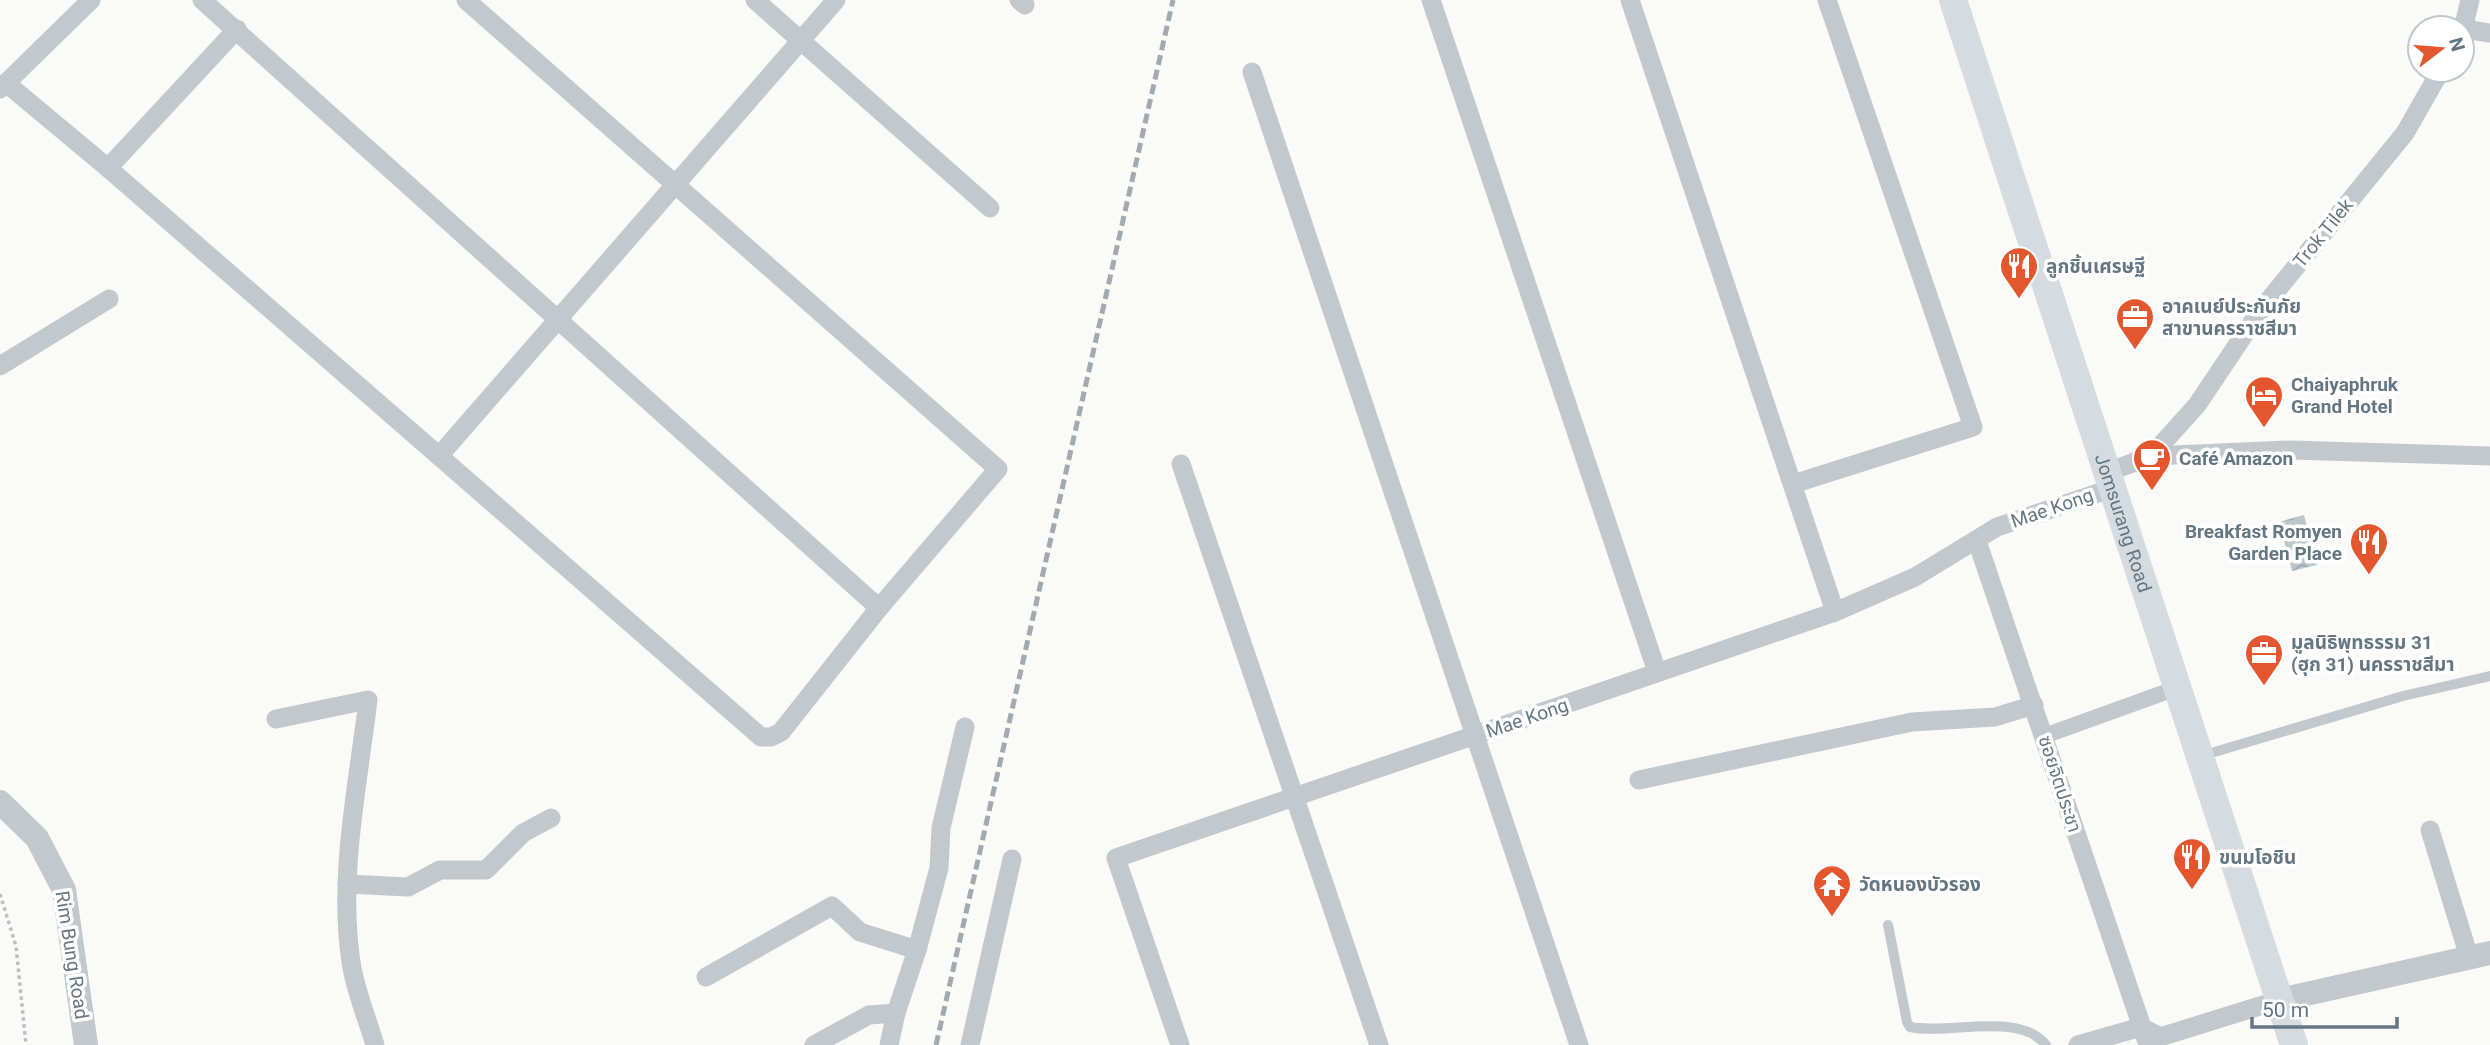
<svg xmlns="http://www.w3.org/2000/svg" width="2490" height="1045" viewBox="0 0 2490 1045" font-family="Roboto,'Noto Sans Thai',sans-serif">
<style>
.water{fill:url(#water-waves)}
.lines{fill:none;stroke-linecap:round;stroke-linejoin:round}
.path{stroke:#bbbfc2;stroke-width:3.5;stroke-dasharray:3.5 3.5;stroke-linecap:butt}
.service{stroke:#c3c8cc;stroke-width:10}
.pedestrian{stroke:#c3c8cc;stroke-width:16}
.minor{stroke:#c3c8cc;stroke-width:19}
.tertiary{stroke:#c3c8cc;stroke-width:24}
.secondary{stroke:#d6dbdf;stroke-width:28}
.rail{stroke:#a2aab0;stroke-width:5;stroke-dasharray:10 5;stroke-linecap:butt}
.labels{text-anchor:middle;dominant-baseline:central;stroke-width:7;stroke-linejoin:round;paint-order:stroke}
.street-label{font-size:19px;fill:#657683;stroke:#fff}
.poi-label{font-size:19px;font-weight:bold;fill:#657683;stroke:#fff;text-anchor:start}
</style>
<defs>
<pattern id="water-waves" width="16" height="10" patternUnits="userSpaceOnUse" patternTransform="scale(1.75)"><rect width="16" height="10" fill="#bbc7cb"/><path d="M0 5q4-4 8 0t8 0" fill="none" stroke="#9ca6aa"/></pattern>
</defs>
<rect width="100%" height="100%" fill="#fafaf8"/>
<polygon class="water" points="2304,515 2317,565 2292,571 2279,522"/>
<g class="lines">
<polyline class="path" points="0,894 16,946 26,1045"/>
<g class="service">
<polyline points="2201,756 2403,696 2490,676"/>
<path d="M1888 925 1907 1022 1910 1027C1949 1035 2019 1011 2046 1045"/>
</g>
<polyline class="pedestrian" points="2044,736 2177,688"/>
<g class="minor">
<polyline points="202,0 879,608 998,469 466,0"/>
<polyline points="755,0 990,208"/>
<polyline points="1019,0 1025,5"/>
<polyline points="1431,0 1657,672"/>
<polyline points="1630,0 1835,612"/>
<polyline points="2464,29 2490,33"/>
<polyline points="2462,33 2470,0"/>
<polyline points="1252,72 1579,1045"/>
<polyline points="6,83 108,168 439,456 836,0"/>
<polyline points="0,89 91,0"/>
<polyline points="108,168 237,29"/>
<polyline points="0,366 109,299"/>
<polyline points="439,456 761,737 771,737 781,732 879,608"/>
<polyline points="2151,456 2291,450 2490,456"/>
<polyline points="1181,464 1379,1045"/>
<polyline points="2108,472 2151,456 2197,405 2260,311 2405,133 2441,70"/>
<polyline points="1793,484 1973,427 1827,0"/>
<polyline points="1977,541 2148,1045"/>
<path d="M276 719 368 700C358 785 338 876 351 962 355 990 367 1018 375 1045"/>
<polyline points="1639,780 1912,722 1995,717 2034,705"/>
<polyline points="2430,830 2469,957"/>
<polyline points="347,884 408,887 440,870 486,870 523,833 551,818"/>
<polyline points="917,950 939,868 941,828 965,727"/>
<polyline points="706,977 832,906 860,932 917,950 896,1013"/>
<polyline points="814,1045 869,1015 896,1013 889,1045"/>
<polyline points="970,1045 1012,859"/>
<polyline points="1180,1045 1116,858 1835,612 1915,577 1997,527 2113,488"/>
<polyline points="2078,1045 2141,1027 2160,1037 2279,1000"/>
</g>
<g class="tertiary">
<polyline points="0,802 37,838 64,890 86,1045"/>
<polyline points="2279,1000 2490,953"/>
</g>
<path class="secondary" id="s1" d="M1953 0 2294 1045"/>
<polyline class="rail" points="936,1045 1173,0"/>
</g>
<defs>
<symbol id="restaurant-pin" viewBox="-11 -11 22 30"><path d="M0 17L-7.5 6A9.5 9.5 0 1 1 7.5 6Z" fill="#e4572e" stroke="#fff"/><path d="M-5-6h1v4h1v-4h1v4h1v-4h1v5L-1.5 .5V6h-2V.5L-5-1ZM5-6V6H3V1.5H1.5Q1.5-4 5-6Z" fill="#fff"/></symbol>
<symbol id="office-pin" viewBox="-11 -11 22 30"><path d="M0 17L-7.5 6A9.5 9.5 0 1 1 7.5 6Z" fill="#e4572e" stroke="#fff"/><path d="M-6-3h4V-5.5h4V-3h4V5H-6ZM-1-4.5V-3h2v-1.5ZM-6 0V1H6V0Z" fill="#fff"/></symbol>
<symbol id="hotel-pin" viewBox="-11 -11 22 30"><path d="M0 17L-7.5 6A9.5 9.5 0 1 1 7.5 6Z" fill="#e4572e" stroke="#fff"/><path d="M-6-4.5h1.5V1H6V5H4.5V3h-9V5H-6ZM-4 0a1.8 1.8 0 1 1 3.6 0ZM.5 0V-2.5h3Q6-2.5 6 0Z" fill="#fff"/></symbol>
<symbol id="cafe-pin" viewBox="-11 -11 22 30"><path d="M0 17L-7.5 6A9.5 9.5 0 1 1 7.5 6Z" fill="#e4572e" stroke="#fff"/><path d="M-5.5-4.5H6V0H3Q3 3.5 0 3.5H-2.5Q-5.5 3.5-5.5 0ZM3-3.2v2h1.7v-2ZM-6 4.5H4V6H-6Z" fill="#fff"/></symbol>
<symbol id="temple-pin" viewBox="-11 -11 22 30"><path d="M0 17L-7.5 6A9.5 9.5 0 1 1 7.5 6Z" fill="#e4572e" stroke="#fff"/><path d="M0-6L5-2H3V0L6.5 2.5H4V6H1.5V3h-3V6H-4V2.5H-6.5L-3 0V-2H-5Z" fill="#fff"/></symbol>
</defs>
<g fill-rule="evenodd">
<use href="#restaurant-pin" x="1997" y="244" width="44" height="60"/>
<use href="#office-pin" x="2113" y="295" width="44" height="60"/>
<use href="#hotel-pin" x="2242" y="373" width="44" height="60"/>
<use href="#cafe-pin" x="2130" y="436" width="44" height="60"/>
<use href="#restaurant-pin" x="2347" y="520" width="44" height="60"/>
<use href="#office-pin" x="2242" y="631" width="44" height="60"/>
<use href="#restaurant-pin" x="2170" y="835" width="44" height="60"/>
<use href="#temple-pin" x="1810" y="862" width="44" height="60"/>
</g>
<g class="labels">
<g class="street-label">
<text transform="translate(2323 233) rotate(-51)">Trok Tilek</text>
<text transform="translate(2052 508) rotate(-19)">Mae Kong</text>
<text stroke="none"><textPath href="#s1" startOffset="550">Jomsurang Road</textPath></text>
<text transform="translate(1527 718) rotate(-19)">Mae Kong</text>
<text transform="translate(2060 784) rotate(72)">ซอยจิตประชา</text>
<text transform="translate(72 955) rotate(81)">Rim Bung Road</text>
</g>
<g class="poi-label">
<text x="2046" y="266">ลูกชิ้นเศรษฐี</text>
<text x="2162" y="306">อาคเนย์ประกันภัย<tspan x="2162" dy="22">สาขานครราชสีมา</tspan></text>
<text x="2291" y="384">Chaiyaphruk<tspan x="2291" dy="22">Grand Hotel</tspan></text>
<text x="2179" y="458">Café Amazon</text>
<text x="2342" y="531" text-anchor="end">Breakfast Romyen<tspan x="2342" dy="22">Garden Place</tspan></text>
<text x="2291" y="642">มูลนิธิพุทธรรม 31<tspan x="2291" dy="22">(ฮุก 31) นครราชสีมา</tspan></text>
<text x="2219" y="857">ขนมโอชิน</text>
<text x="1859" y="884">วัดหนองบัวรอง</text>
</g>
</g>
<g transform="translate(2441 49) rotate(74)"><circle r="33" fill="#ffffff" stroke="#c1c8cd" stroke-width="2"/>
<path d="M0-5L12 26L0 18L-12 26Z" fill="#e4572e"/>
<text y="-10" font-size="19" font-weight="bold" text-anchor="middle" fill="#657683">N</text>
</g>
<path d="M2252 1017v10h145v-10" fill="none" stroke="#657683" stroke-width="3.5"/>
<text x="2262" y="1017" font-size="21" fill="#657683" stroke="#ffffff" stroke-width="5" paint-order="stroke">50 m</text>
</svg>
